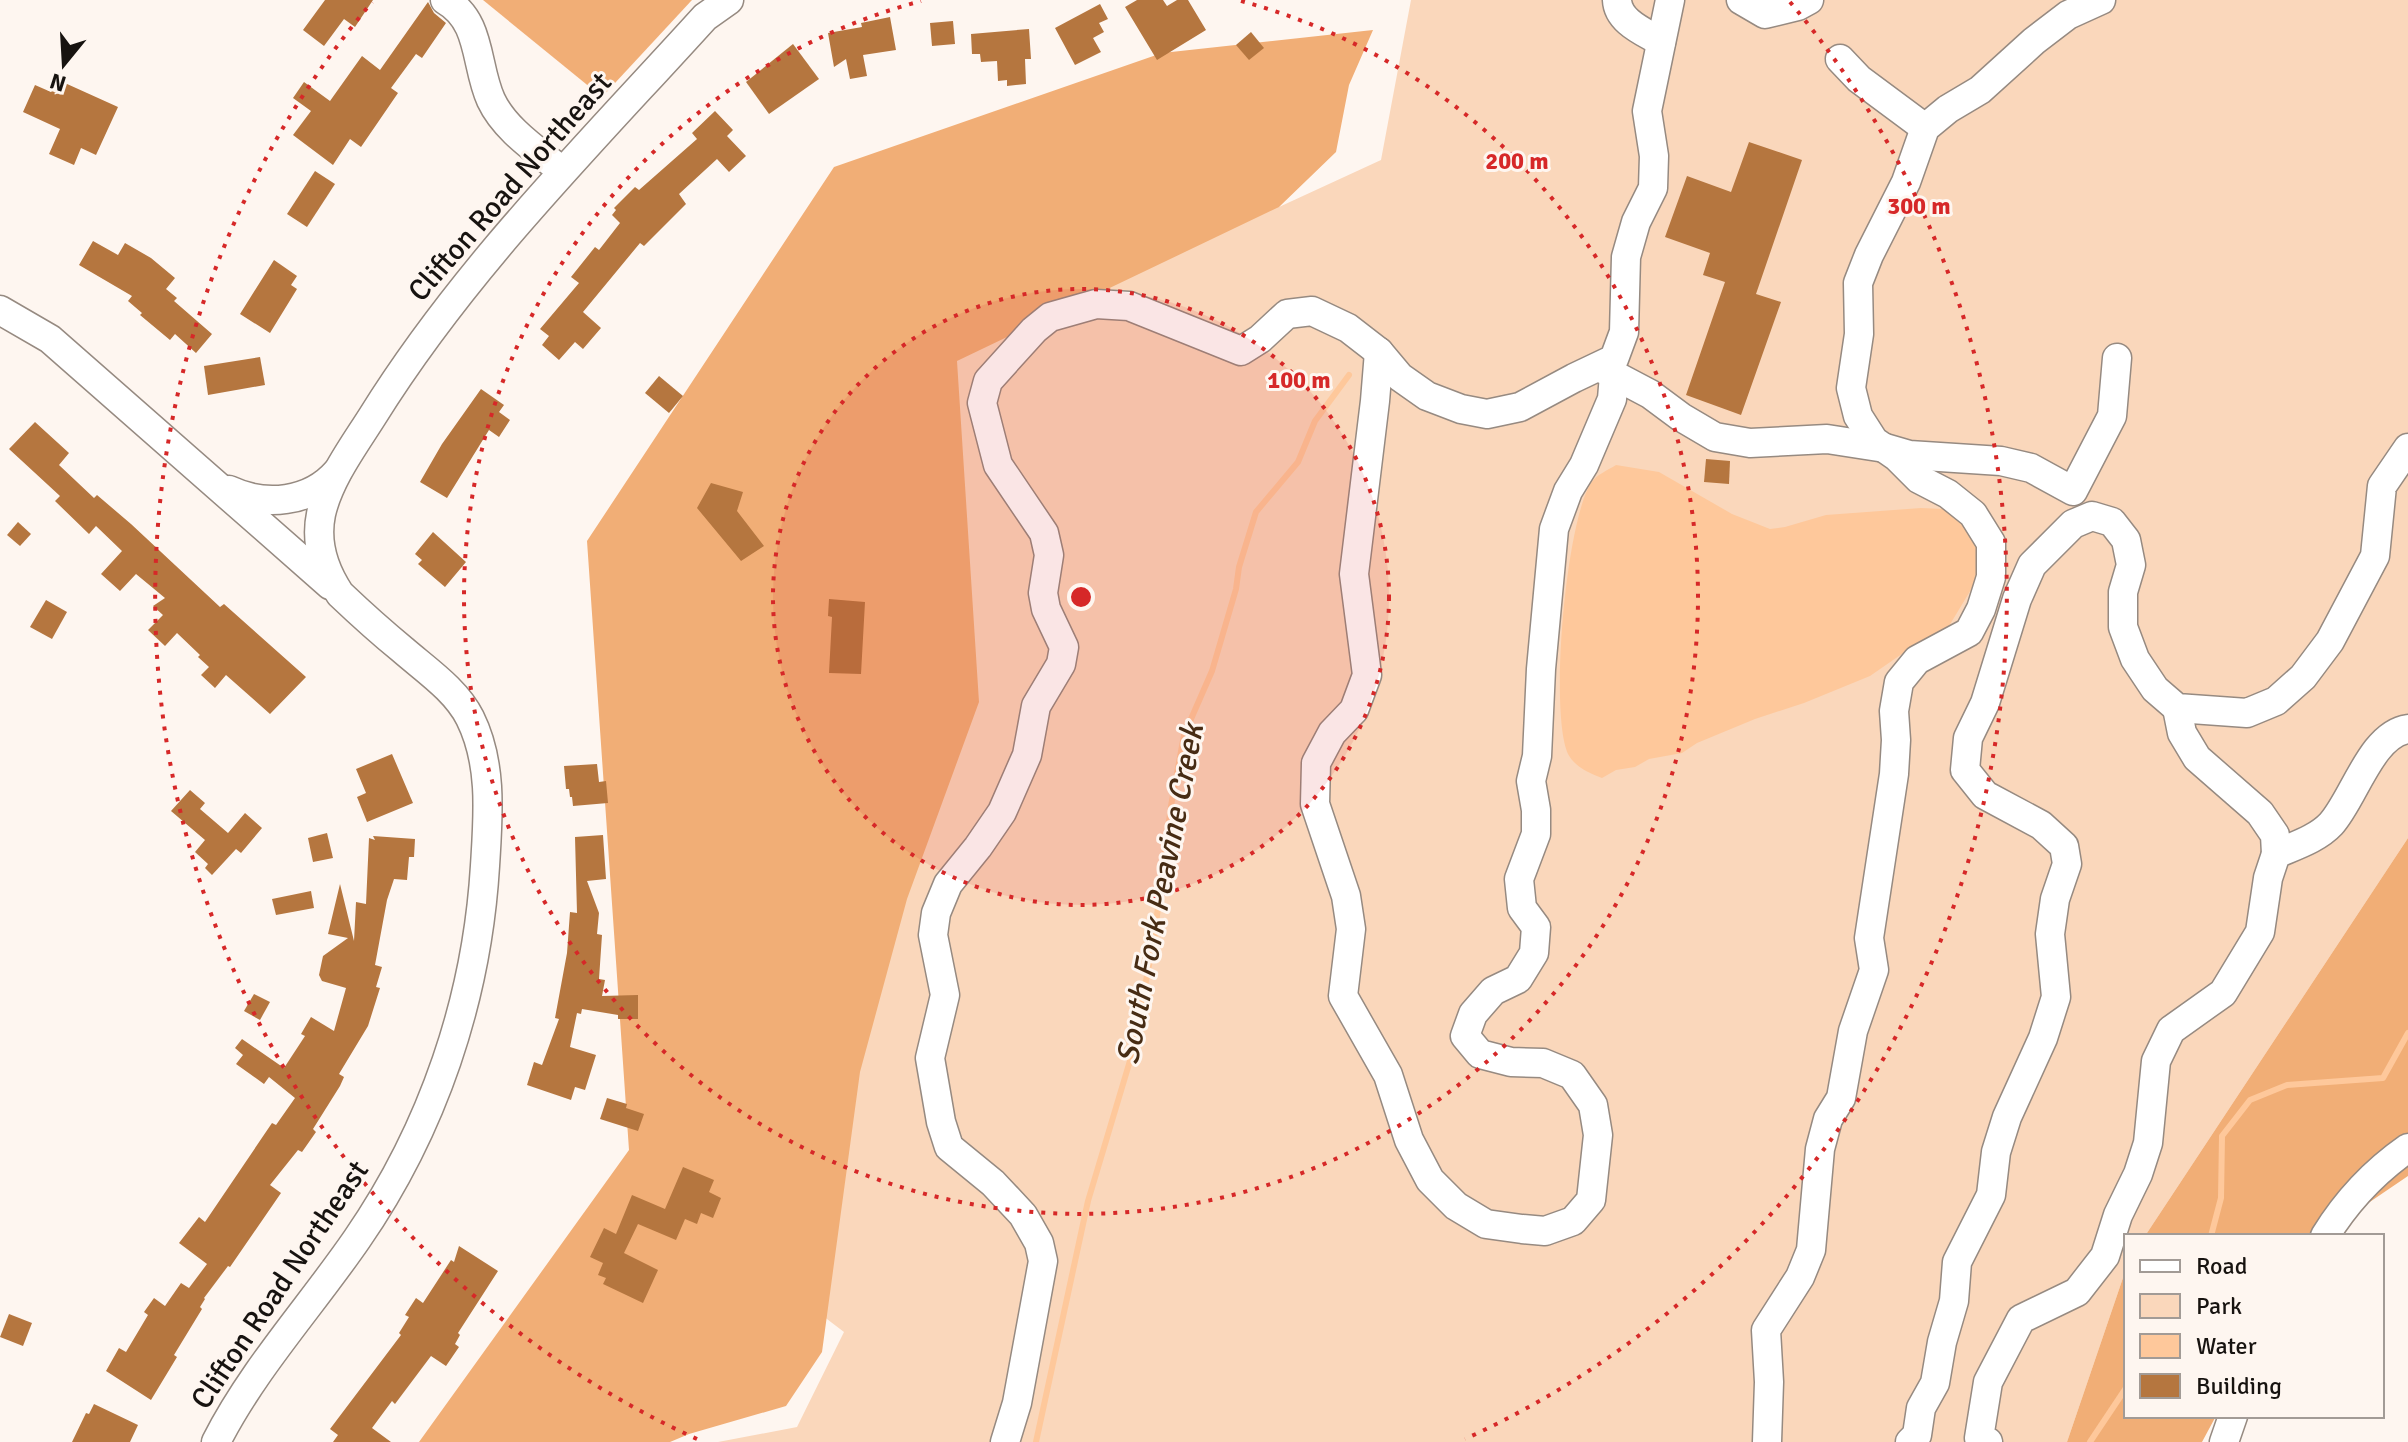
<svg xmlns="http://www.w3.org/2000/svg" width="2408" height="1442" viewBox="0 0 2408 1442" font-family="Signika,sans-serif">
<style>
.green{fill:#fad7bb}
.forest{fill:#f1ae76}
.water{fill:#fec89b}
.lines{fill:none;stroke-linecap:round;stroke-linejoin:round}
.stream{stroke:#fec89b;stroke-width:6}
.building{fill:#b5763f}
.minor-casing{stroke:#968a81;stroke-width:31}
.minor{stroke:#fff;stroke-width:28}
.ring{fill:none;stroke:#d62828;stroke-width:4;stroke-dasharray:4 8}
.labels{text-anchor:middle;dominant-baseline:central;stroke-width:6;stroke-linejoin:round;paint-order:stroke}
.street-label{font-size:30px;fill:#171310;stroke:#fef6f0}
.water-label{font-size:32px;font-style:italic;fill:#472c14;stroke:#fef6f0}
.centre{fill:#d62828;stroke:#fef6f0;stroke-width:4}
.ring-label{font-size:24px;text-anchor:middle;font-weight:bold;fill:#d62828;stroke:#fef6f0;stroke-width:6;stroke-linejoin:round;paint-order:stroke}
</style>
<rect width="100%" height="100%" fill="#fef6f0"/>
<polygon class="green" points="1411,0 2408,0 2408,838 2145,1236 2126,1236 2126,1269 2067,1442 718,1442 797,1427 844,1332 756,1265 802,323 1141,88 1279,207 1381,160"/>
<g class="forest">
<polygon points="483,0 692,0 602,97"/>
<polygon points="1373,30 1349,85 1336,152 1279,207 957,361 979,702 907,899 860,1072 822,1352 786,1406 689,1434 670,1442 419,1442 629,1150 587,541 834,167 1162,53"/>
<polygon points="2408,838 2408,1176 2355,1212 2337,1236 2145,1236"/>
<polygon points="2126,1269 2126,1416 2216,1416 2202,1442 2067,1442"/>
</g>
<path class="water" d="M1616 465 1659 472 1732 514 1770 529 1785 527 1826 515 1921 508 1943 509 1960 520 1976 535 1982 556 1978 578 1949 626 1909 649 1870 676 1804 703 1755 719 1697 743 1682 753 1649 759 1635 767 1616 770 1602 778C1589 773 1575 767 1568 754 1549 711 1566 522 1591 483 1596 475 1608 470 1616 465Z"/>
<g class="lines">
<g class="stream">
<polyline points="2211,1236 2221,1198 2222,1136 2250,1100 2287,1085 2383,1078 2408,1033"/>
<polyline points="1036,1442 1088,1201 1132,1054 1154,939 1171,806 1184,735 1212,671 1236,589 1239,567 1256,512 1298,462 1315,421 1349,375"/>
<polyline points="2090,1442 2126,1388"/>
</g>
</g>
<g class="building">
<polygon points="325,0 373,0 355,27 344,19 324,46 303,30"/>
<polygon points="1137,0 1163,0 1167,6 1177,0 1188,0 1206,30 1157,60 1125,7"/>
<polygon points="428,2 434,13 446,23 422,58 416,54 391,88 398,93 361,147 350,139 333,165 293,135 311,111 293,98 304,82 330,101 362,56 380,70"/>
<polygon points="1100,4 1108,19 1099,23 1104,32 1093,38 1101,52 1075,65 1055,28"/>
<polygon points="890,17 896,50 863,55 867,76 850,79 846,59 834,67 828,33 862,27 861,23"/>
<polygon points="953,21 955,44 932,46 930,23"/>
<polygon points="1029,29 1031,59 1025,59 1026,84 1007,86 1007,80 998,81 997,61 981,62 980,54 972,54 971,34"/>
<polygon points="1251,32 1264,48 1249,60 1236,45"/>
<polygon points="793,44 819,79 769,114 746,82"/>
<polygon points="56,79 118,107 96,155 81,148 74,165 49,154 60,129 23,112 35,85 51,92"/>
<polygon points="715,111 733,130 727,136 746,156 729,172 717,159 679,194 686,204 644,246 640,243 583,312 601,328 583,349 575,342 559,360 542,345 549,336 540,329 579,283 571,277 595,247 599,250 620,223 612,215 616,210 614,208 635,187 639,190 697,139 692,133"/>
<polygon points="1749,142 1802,160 1756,294 1781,302 1741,415 1686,395 1725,282 1703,275 1710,253 1665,237 1687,176 1731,192"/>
<polygon points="315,171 335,184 307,227 287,214"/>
<polygon points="93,241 118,255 125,243 151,258 175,278 166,289 177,298 174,301 212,334 196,353 175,334 170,340 140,315 142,313 128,301 132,296 79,265"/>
<polygon points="274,260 297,276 291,285 297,289 270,333 240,314"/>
<polygon points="260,357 265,385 208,395 204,366"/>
<polygon points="659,376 683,396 669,413 645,393"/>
<polygon points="481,389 504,405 499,412 510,420 499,437 489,430 447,498 420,482 442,444"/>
<polygon points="35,422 69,453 59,465 94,498 97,495 131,524 220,607 224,604 306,677 270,714 226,675 215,688 201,675 209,667 198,657 200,655 177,633 165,646 148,630 163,615 153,606 165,598 136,574 120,591 101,574 122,551 96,526 89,534 55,501 60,496 9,449"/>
<polygon points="1706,459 1730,461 1729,484 1704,482"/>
<polygon points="711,483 743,492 737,511 764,546 741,561 697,508"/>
<polygon points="18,522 31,534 20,546 7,535"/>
<polygon points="433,532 466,562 445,587 418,564 422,560 415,554"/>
<polygon points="829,599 865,602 861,674 829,673 832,617 828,616"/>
<polygon points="46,600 67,612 52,639 30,627"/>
<polygon points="392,754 413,803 367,822 357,797 366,793 356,769"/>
<polygon points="597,764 599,782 606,781 608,803 573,806 572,797 570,797 569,789 566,789 564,766"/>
<polygon points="190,790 205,803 200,809 228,833 245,813 262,828 241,853 236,849 212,875 205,868 208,864 195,852 205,840 171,811"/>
<polygon points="327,833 333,858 313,862 308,838"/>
<polygon points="603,835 606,879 587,881 599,913 597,934 602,935 599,979 605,980 602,996 638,995 638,1019 618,1019 618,1015 582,1009 581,1014 577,1013 570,1047 596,1055 585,1090 575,1087 571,1100 527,1085 534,1062 542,1065 559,1019 555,1018 567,953 570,912 577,913 575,837"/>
<polygon points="373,836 415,839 414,857 409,857 407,880 394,879 387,900 375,965 382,967 376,987 380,988 368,1026 339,1074 344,1077 340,1086 313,1129 316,1132 302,1152 298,1150 270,1185 281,1193 230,1267 228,1266 204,1298 205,1299 200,1307 202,1309 174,1355 177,1357 151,1400 106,1371 119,1348 126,1352 148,1315 144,1312 154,1298 165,1306 181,1283 189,1288 207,1264 179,1243 199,1217 205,1222 272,1123 276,1125 295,1098 269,1077 264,1084 236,1064 243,1055 235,1048 242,1039 284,1068 305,1036 301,1034 311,1017 334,1031 346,988 322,981 319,975 323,956 348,938 328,934 340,884 354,941 356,902 366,904 369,838 375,840"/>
<polygon points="311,891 314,908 276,915 272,899"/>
<polygon points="254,994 270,1002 260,1020 244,1011"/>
<polygon points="607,1098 627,1104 626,1108 644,1114 638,1131 600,1119"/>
<polygon points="683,1167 714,1180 709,1192 721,1198 713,1218 701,1213 697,1224 685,1219 676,1240 638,1224 624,1253 658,1270 643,1303 603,1284 606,1278 598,1275 603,1263 590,1257 604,1228 616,1234 632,1195 665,1209"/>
<polygon points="459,1246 498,1271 458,1333 460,1335 455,1344 459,1347 446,1366 431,1356 395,1404 392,1401 372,1428 391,1442 333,1442 338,1435 330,1429 401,1335 399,1333 409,1317 405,1315 416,1298 423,1303 451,1260 454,1262"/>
<polygon points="9,1314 32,1323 23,1346 0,1337"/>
<polygon points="94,1404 138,1425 130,1442 72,1442 86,1413 89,1414"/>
</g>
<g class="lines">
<defs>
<g id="minor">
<path d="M445 0C482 21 475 65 491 100 505 130 538 151 562 171"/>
<path d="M1617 0C1618 22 1645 32 1661 42"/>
<polyline points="1741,0 1765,14 1798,6 1809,0"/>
<polyline points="1840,59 1859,79 1925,128"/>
<polyline points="0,310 50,339 330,585"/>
<polyline points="1379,352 1375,401 1354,574 1367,675 1354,710 1332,733 1316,763 1315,804 1346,896 1351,929 1343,996 1388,1075 1409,1140 1430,1180 1456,1206 1486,1224 1522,1229 1545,1231 1573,1221 1591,1200 1598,1135 1593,1105 1572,1075 1543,1063 1511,1062 1480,1054 1465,1036 1473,1014 1493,991 1518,979 1534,953 1536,927 1522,908 1519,879 1536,834 1536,810 1531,781 1537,756 1541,669 1554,529 1568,491 1584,465 1612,399 1614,375 1599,367"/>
<polyline points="1614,375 1650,394 1681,417 1715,437 1750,443 1827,439 1885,448 1909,455 2001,461 2031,468 2073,491 2112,416 2117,358"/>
<path d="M229 490C265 507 310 503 337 472"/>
<polyline points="2177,708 2182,733 2197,758 2260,813 2275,835 2276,854"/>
<path d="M2325 1236C2346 1202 2375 1171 2408 1148"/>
<path d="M216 1442C253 1369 311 1306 357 1239 433 1129 477 999 485 866 488 817 493 764 470 718 456 690 426 670 403 650 381 632 360 613 340 594 324 570 315 543 321 514 329 479 353 447 372 417 464 269 588 146 705 17L729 0"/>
<polyline points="1005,1442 1017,1403 1043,1261 1039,1243 1023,1215 993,1183 949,1147 941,1122 930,1058 945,995 933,935 936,913 948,884 978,847 1002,812 1027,755 1036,706 1061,664 1064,647 1046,609 1043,593 1049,555 1044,533 998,465 982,403 988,381 1034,330 1050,317 1096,304 1129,306 1241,351 1260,339 1287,314 1312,311 1348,328 1379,352 1400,377 1427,396 1461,409 1487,414 1520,407 1574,378 1614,359 1624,332 1626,257 1636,222 1653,188 1654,156 1647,111 1670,0"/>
<polyline points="1767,1442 1769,1382 1766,1330 1800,1277 1811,1250 1820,1149 1828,1119 1841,1098 1853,1031 1874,970 1869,938 1894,774 1896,740 1894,711 1899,682 1917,660 1969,632 1981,609 1991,577 1991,543 1973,514 1948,494 1919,479 1897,457 1874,441 1858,416 1851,388 1859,334 1858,283 1869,255 1906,182 1925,128 1948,109 1980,90 2034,41 2068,15 2101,0"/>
<polyline points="1910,1442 1917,1435 1921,1408 1935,1383 1942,1342 1954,1301 1957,1262 1991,1195 1996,1152 2007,1117 2043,1038 2056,997 2050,934 2055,899 2067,864 2064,846 2041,825 1985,795 1965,770 1968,738 1985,703 2017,599 2032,565 2073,524 2092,516 2112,522 2126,540 2131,565 2123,592 2123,627 2135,659 2155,689 2177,708 2247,713 2276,701 2303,677 2330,641 2375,556 2382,486 2408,448"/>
<path d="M1988 1442 1979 1438 1988 1382 2021 1319 2077 1292 2105 1256 2118 1215 2138 1174 2148 1143 2156 1061 2171 1030 2223 993 2260 932 2268 878 2276 854C2294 846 2317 839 2331 824 2354 799 2371 734 2408 729"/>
<polyline points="2224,1442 2233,1416"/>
</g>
</defs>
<use href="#minor" class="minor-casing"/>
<use href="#minor" class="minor"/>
</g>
<circle cx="1081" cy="597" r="308" fill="#d62828" fill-opacity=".12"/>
<g class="ring">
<circle cx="1081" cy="597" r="308"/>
<path d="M1241 1A617 617 0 1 1 921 1"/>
<path d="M697 1439A925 925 0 0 1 372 2M1790 2A925 925 0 0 1 1465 1439"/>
</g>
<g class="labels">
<g class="street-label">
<text transform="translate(510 187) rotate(-49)">Clifton Road Northeast</text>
<text transform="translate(280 1285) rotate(-56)">Clifton Road Northeast</text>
</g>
<g class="water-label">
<text transform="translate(1160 894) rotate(-79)">South Fork Peavine Creek</text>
</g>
</g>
<circle cx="1081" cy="597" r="12" class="centre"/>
<g class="ring-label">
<text x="1517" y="169">200 m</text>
<text x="1919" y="214">300 m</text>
<text x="1299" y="388">100 m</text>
</g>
<rect x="2124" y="1234" width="260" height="184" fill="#fef6f0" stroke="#a29b96" stroke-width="2"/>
<rect x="2140" y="1260" width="40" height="12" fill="#ffffff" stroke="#a29b96" stroke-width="2"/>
<text x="2196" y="1274" font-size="24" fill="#171310">Road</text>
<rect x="2140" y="1294" width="40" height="24" fill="#fad7bb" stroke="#a29b96" stroke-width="2"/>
<text x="2196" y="1314" font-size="24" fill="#171310">Park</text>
<rect x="2140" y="1334" width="40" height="24" fill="#fec89b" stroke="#a29b96" stroke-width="2"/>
<text x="2196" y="1354" font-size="24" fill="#171310">Water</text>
<rect x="2140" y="1374" width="40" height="24" fill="#b5763f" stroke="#a29b96" stroke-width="2"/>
<text x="2196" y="1394" font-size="24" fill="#171310">Building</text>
<g transform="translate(64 64) rotate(198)" stroke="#fef6f0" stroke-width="6" paint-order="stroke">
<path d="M0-6L14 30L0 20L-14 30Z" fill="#171310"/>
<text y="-12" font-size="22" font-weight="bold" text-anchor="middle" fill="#171310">N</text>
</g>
</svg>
